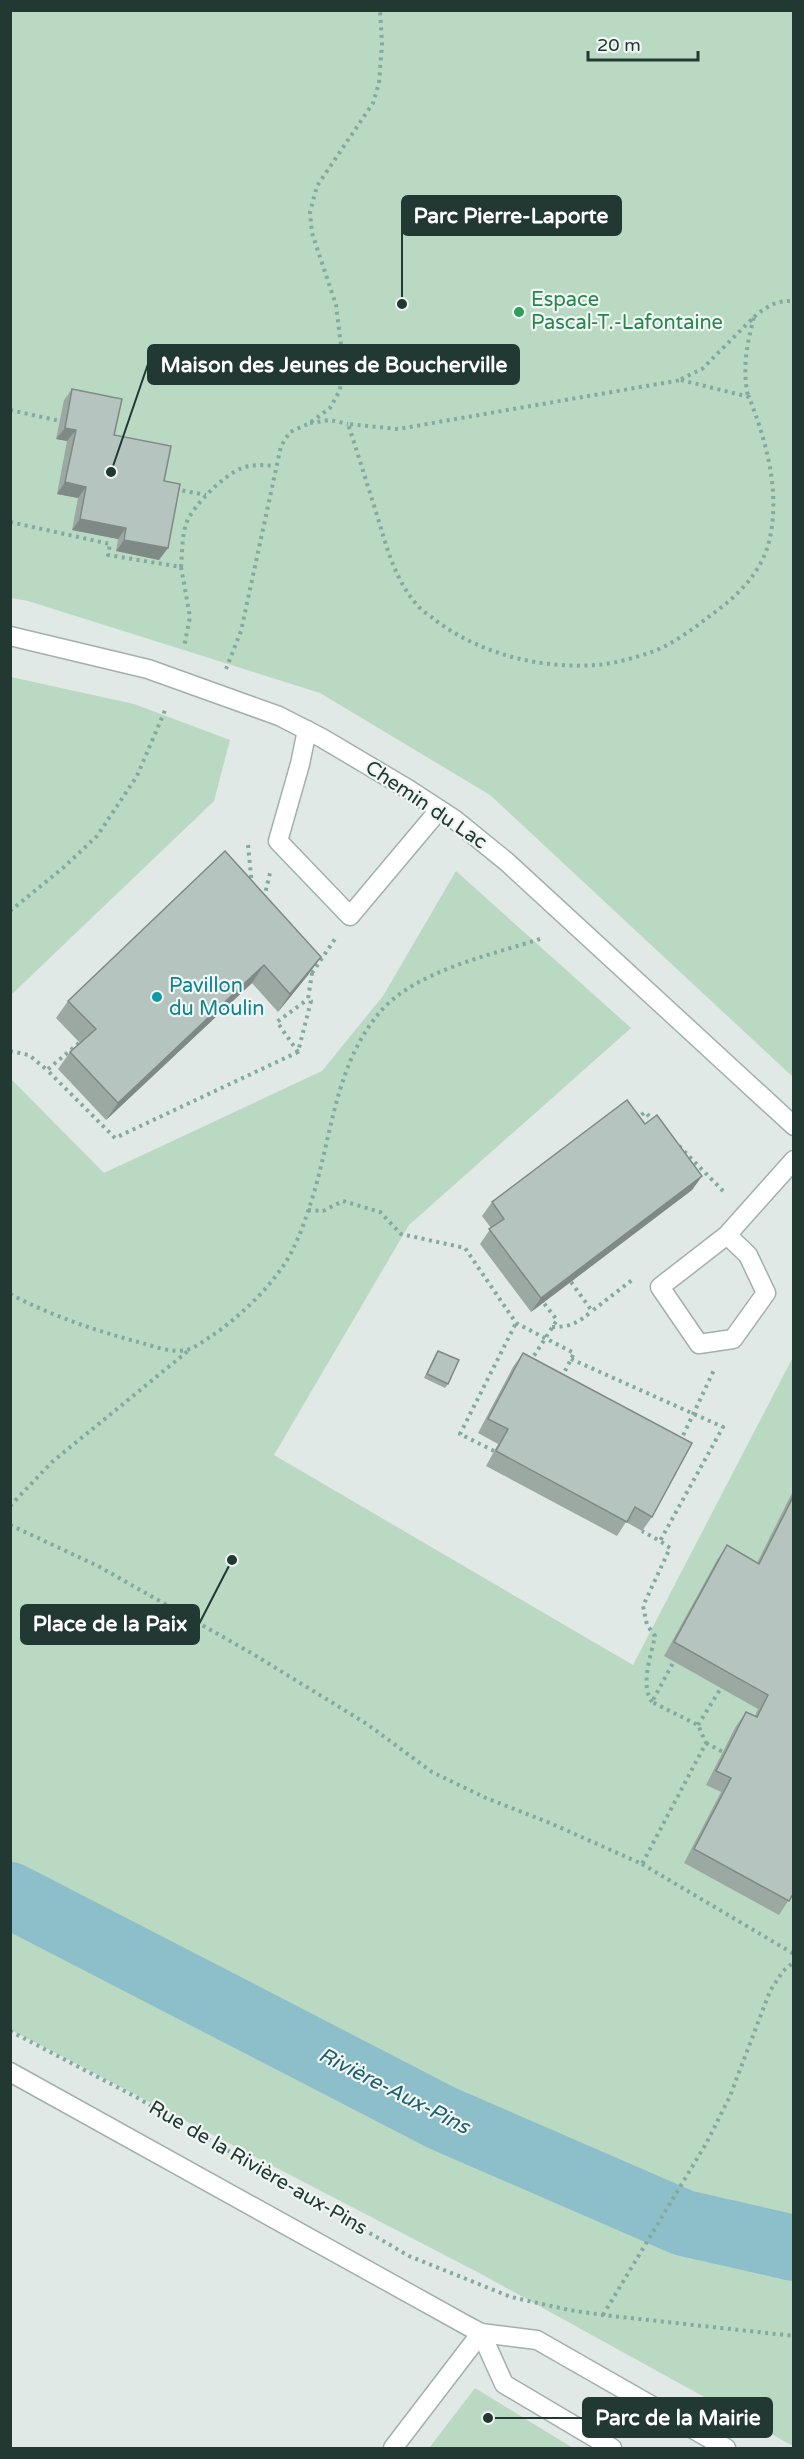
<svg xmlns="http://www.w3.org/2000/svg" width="804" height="2459" viewBox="0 0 804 2459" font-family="'Varela Round',sans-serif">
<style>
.green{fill:#bad9c3}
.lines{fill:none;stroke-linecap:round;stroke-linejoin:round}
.river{stroke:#8cbfca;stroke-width:66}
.minor-casing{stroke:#a3b0ac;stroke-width:21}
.path{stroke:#83aa9f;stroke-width:4;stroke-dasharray:3 4.5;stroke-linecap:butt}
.minor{stroke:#fff;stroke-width:18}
.wall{fill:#9ca9a3}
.shaded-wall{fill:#7f8985}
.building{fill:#b5c4be;stroke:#7f8985;stroke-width:1.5}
.leisure-dot{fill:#2e9e5b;stroke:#f0f6f3;stroke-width:2}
.culture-dot{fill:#0f9aa8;stroke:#f0f6f3;stroke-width:2}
.labels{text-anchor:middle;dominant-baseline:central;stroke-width:4.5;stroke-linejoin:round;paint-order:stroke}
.leisure-label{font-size:20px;fill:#27864d;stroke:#f0f6f3;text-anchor:start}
.street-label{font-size:20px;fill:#223833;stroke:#f0f6f3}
.culture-label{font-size:20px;fill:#0d838f;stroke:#f0f6f3;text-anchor:start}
.water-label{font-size:21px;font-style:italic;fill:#225f6e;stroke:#f0f6f3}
.leader{fill:none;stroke:#223833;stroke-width:2}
.callout-dot{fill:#223833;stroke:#f0f6f3;stroke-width:2}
.callout{fill:#223833;stroke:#223833;stroke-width:2}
.callout-label{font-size:21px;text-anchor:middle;font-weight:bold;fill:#fff}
</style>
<rect width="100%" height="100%" fill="#e0e9e5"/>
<g class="green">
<polygon points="10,11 793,11 793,1077 490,795 320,693 28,601 11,598"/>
<polygon points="11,677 134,704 230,740 214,801 11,995"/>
<polygon points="456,871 631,1028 409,1225 274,1455 633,1665 793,1357 793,2446 483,2275 11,2030 10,1078 104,1173 322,1071 383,996"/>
<polygon points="475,2388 573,2448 429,2448"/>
</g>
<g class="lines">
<polyline class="river" points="10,1895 442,2118 684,2223 794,2248"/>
<defs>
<g id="minor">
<polyline points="10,636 148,669 279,716 322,738 408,789 454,819 507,862 794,1126"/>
<polyline points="307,730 300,764 278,841 350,916 439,810"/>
<polyline points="727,1235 748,1255 766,1293 733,1339 699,1344 660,1287 727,1235 794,1160"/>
<polyline points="10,2072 466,2325 481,2333 537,2340 726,2448"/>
<polyline points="481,2333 504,2384 612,2448"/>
<polyline points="393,2448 481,2333"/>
</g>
</defs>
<use href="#minor" class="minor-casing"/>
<g class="path">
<path d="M754 317C767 306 777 300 794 301"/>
<path d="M681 379 702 369 754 317C747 344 742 368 748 396"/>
<path d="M681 380 749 397C766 441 780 489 770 538 763 571 738 596 711 615 693 629 672 645 649 653 633 658 613 664 596 665 540 669 479 654 434 619 429 615 421 610 417 605 394 578 387 548 377 515 367 484 358 454 348 424L398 429Z"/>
<polyline points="10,410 60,421"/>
<polyline points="310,423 330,420 348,424"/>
<polyline points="175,489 206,495"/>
<polyline points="10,522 110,544 108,555 181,567 190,617 184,647"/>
<path d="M181 567C182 554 182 537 186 524 193 505 224 475 242 468 254 464 264 465 275 466"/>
<polyline points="226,669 241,631 281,446 290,432 310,423 330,408 340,390 343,362 336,305 312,233 310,212 317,186 373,103 379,83 382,44 380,10"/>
<polyline points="248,845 252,885"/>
<polyline points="264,898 270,873"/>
<polyline points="10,911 63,868 97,836 137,776 166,708"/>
<polyline points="312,973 335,939"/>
<polyline points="79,1043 47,1070 115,1138 298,1052 311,1001 308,999 312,973 308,970"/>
<polyline points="10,1051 29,1055 47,1070"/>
<polyline points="298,1052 277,1022 308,999"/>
<polyline points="636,1120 645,1112 654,1121"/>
<polyline points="679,1146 726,1194"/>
<polyline points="308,1210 323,1211 343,1201 380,1212 401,1234 465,1248 516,1323 574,1353 561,1379"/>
<polyline points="571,1282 592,1311 632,1280"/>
<path d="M10 1294C52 1316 96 1331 142 1343 156 1347 172 1353 186 1350 194 1349 203 1341 210 1337 239 1318 278 1281 293 1249 300 1235 306 1218 311 1202 332 1138 334 1066 380 1012 416 970 492 955 543 938"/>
<path d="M552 1327C570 1327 578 1323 592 1311"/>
<polyline points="571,1359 723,1427 660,1541 642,1531"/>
<polyline points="530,1362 557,1320 543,1302"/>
<polyline points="680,1442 714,1370"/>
<polyline points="494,1451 460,1434 516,1323"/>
<polyline points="10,1506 52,1462 188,1351"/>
<polyline points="10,1525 98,1566 253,1654 367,1724 432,1772 486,1798 550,1823 642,1864 706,1743 698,1725 652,1702 674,1661"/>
<path d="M652 1702C640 1684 651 1656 655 1636L647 1625 643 1606 670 1548 660 1541"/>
<polyline points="698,1725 721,1688"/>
<polyline points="706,1743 723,1752"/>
<polyline points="642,1864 794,1954"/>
<polyline points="10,2031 136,2097 409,2256 511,2297 569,2310 603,2315 794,2336"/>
<polyline points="603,2315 707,2142 730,2096 770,1991 783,1971 794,1962"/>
</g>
<use href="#minor" class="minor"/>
</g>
<g class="wall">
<polygon points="72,389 114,435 164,481 159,560 116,551 118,539 72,530 78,498 57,494 67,441 56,439 64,400"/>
<polygon points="225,851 308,975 278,1012 252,983 106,1120 58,1069 70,1052 80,1043 56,1018 68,1001"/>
<polygon points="645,1124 702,1176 692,1190 531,1312 480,1244 491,1228 482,1216 492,1202"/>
<polygon points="438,1351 448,1384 445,1388 424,1378 435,1355"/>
<polygon points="523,1353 652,1517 642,1531 626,1522 617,1536 486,1466 498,1444 478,1433 513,1367"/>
<polygon points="794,1489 794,1892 779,1915 684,1863 721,1792 706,1785 736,1726 746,1712 755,1716 758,1709 664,1656 717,1560 727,1545 757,1563"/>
</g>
<g class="shaded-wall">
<polygon points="65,428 76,430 67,441 56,439"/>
<polygon points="65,482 86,487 78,498 57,494"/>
<polygon points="80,519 126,528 118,539 72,530"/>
<polygon points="124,540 168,548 159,560 116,551"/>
<polygon points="321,957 308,975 278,1012 290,994"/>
<polygon points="264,965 252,983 106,1120 118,1103"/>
<polygon points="702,1176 692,1190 531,1312 541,1298"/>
</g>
<g class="building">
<polygon points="72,389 122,399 114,435 171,446 164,481 180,484 168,548 124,540 126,528 80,519 86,487 65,482 76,430 65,428"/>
<polygon points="225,851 321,957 290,994 264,965 118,1103 70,1052 96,1029 68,1001"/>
<polygon points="627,1100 645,1124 657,1115 702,1176 541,1298 489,1229 504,1219 492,1202"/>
<polygon points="438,1351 459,1360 448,1384 427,1374"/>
<polygon points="523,1353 692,1443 652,1517 635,1507 627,1522 496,1451 508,1429 488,1419"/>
<polygon points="794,1495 794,1892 789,1901 694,1849 731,1778 716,1771 746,1712 757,1717 768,1695 674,1642 727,1545 759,1564"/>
</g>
<circle class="leisure-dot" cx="519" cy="312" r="6"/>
<circle class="culture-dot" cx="157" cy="997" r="6"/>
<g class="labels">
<g class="leisure-label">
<text x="531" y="300">Espace<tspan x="531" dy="23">Pascal-T.-Lafontaine</tspan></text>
</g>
<g class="street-label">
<text transform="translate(426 805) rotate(34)">Chemin du Lac</text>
<text transform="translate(258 2168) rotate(30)">Rue de la Rivière-aux-Pins</text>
</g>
<g class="culture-label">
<text x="169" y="986">Pavillon<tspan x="169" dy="23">du Moulin</tspan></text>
</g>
<g class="water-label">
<text transform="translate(394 2091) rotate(27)">Rivière-Aux-Pins</text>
</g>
</g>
<path class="leader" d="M402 304L402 215M111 472L148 364M232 1560L199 1624M488 2418L583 2418"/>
<g class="callout-dot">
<circle cx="402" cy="304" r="6"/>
<circle cx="111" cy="472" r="6"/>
<circle cx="232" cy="1560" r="6"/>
<circle cx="488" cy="2418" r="6"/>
</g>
<g class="callout">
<rect x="402" y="196" width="219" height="39" rx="6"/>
<rect x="148" y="345" width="371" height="39" rx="6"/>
<rect x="21" y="1605" width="178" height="39" rx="6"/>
<rect x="583" y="2398" width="189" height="39" rx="6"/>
</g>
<g class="callout-label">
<text x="511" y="223">Parc Pierre-Laporte</text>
<text x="334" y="372">Maison des Jeunes de Boucherville</text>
<text x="110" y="1631">Place de la Paix</text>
<text x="678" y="2425">Parc de la Mairie</text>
</g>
<rect width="804" height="2459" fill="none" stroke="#223833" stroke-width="24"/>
<path d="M588 51v9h110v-9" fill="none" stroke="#223833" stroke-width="3"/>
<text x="597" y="51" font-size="18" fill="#223833" stroke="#f0f6f3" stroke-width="4.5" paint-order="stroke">20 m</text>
</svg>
